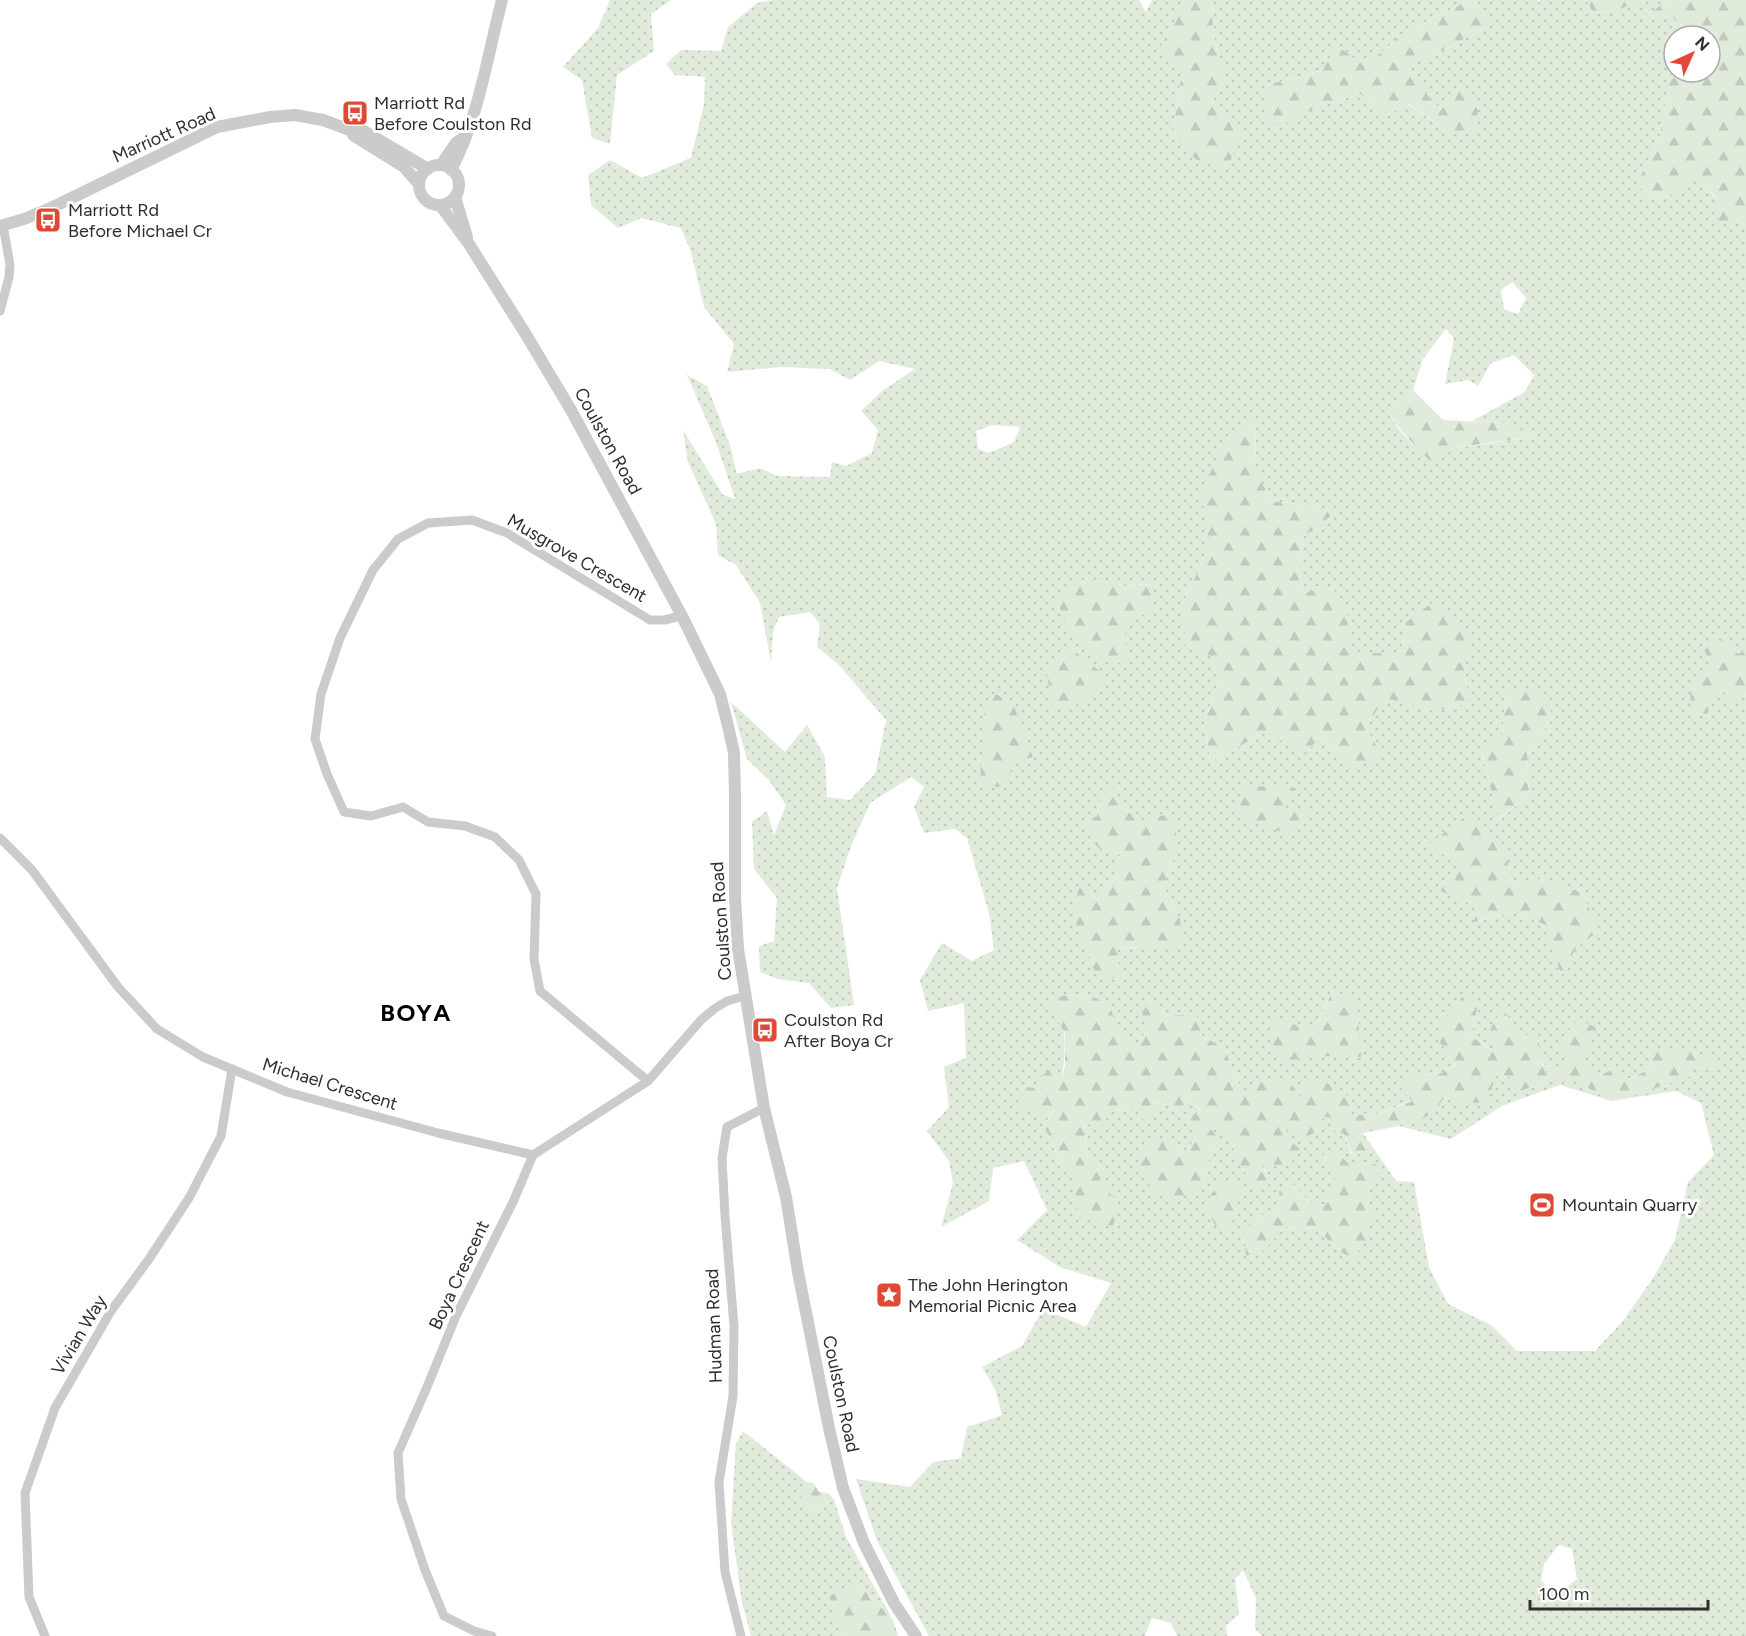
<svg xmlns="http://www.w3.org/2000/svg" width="1746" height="1636" viewBox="0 0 1746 1636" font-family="Figtree,sans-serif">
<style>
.grass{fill:url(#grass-dots);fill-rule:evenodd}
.forest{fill:url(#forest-firs)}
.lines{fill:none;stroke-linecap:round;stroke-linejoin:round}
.minor{stroke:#cbcbcb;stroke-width:9}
.tertiary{stroke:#cbcbcb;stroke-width:12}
.labels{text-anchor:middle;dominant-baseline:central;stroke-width:6;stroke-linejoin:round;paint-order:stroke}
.poi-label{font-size:18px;fill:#2e2e2e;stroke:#fff;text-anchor:start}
.street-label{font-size:18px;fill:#2e2e2e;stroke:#fff}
.district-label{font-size:24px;font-weight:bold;letter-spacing:1.5px;fill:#000;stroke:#fff}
</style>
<defs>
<pattern id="grass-dots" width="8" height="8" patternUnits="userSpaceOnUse" patternTransform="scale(1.5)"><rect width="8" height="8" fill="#e1ebdc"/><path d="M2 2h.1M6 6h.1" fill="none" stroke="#c1cabd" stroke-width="1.8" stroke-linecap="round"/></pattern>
<pattern id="forest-firs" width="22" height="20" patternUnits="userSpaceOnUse" patternTransform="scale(1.5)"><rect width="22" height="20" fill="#e1ebdc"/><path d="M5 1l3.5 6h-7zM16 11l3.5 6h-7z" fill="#c1cabd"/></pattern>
</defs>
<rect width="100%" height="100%" fill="#fff"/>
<g class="grass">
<polygon points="610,0 671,0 651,14 654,51 617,75 610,144 592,138 582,80 563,67 598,28"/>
<path d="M772 0H1139L1146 12 1152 0H1183L1185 2 1182 73 1173 129 1211 103 1225 80 1213 34 1212 0H1470L1405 32 1365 67 1323 70 1267 85V119L1281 125 1317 107 1360 94 1386 115 1408 104 1451 134H1474L1479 105 1459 89 1442 111 1401 67 1437 53 1491 25 1474 0H1537L1539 3 1540 0H1587L1593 14 1617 10 1645 0H1668L1641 19 1671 16 1693 36H1674V72L1670 77 1660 135 1637 184 1650 199 1669 196 1695 176C1712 193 1727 212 1746 227V649L1738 654 1703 645 1712 668 1716 688 1736 703 1746 695V1636H1262L1255 1629 1256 1598 1243 1570 1235 1579 1239 1614 1226 1626 1227 1636H1177L1171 1623 1152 1618 1145 1636H929L877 1541 856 1479 910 1487 933 1462 961 1458 967 1427 1002 1415 995 1389 982 1367 1022 1346 1043 1309 1086 1327 1111 1283 1060 1267 1017 1240 1047 1210 1024 1161 993 1168 989 1201 941 1227 953 1183 949 1161 927 1131 949 1107 944 1067 966 1058 964 1003 928 1011 920 980 942 943 972 961 994 950 989 913 967 838 955 829 924 833 914 807 924 787 911 777 870 803 851 846 837 888 854 1005 831 1008 809 983 778 979 760 972 759 946 774 941 777 898 754 869 752 822 767 811 774 835 786 805 768 779 747 759 731 702 785 752 807 725 825 757 827 797 850 800 875 774 886 720 838 664 817 647 820 624 810 612 779 617 773 631 771 662 760 603 736 565 718 555 716 524 688 462 683 430 723 495 735 499 716 442 687 375 707 386 730 445 737 474 760 468 777 476 830 477 832 462 846 466 872 453 878 430 861 411 882 391 915 369 879 361 850 380 830 369 780 367 727 372 734 344 704 307 691 252 681 228 641 218 618 228 591 205 588 175 610 160 642 178 691 158 704 104 705 77 675 75 666 64 681 50 721 51 728 27 757 3ZM1512 282 1526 298 1518 314 1504 309 1501 290ZM1446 329 1454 338 1445 384 1468 380 1478 386 1491 363 1514 355 1534 375 1525 392 1472 421 1508 423 1536 437 1454 448 1413 445 1398 428 1388 412 1413 390 1423 359ZM1256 420 1255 471 1272 501 1338 510 1303 537 1299 571 1303 592 1333 589 1349 653H1401L1405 623 1464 662 1468 703 1435 711 1385 697 1366 726 1332 753 1323 736 1302 755 1268 731 1210 762 1205 719 1218 683 1211 656 1183 603 1210 546ZM992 425 1020 427 1014 442 989 453 978 449 976 431ZM1084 579 1124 585 1152 584 1151 609 1132 622 1122 638 1133 662ZM1505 693 1554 715 1527 756 1529 796 1499 819 1482 753 1503 735ZM1103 793 1140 822 1163 815 1173 860 1163 886 1180 919 1137 948H1117L1088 890 1097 900 1116 876 1120 855 1097 816ZM1506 849 1511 882 1548 879 1599 931 1576 948 1561 974 1547 925 1512 912 1475 922 1477 902 1459 901 1438 889 1458 866ZM1332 990 1361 1056H1324L1274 1019 1314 1032ZM1090 995 1110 1005 1116 1030 1137 1046 1147 1029 1150 1001 1168 1016 1196 1013 1202 1036 1225 1048 1233 1072 1244 1094 1301 1098 1350 1116 1384 1112 1412 1100 1411 1076 1442 1073 1458 1063 1478 1004 1471 1036 1492 1050 1497 1045 1558 1070 1568 1058 1581 1060 1600 1075 1616 1068 1629 1079 1651 1068 1649 1051 1718 1069 1695 1067 1603 1096 1577 1082H1549L1520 1091 1510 1077 1496 1076 1457 1102 1444 1098 1432 1113 1359 1130 1367 1152 1352 1155 1344 1134 1335 1131 1331 1118 1322 1117 1285 1126 1288 1140 1300 1149 1260 1164 1268 1173 1238 1160 1224 1126H1208L1219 1139 1210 1154 1203 1187 1165 1139 1187 1151 1197 1134 1201 1111 1191 1102 1178 1108 1154 1102 1133 1107 1113 1110 1081 1119 1086 1132 1085 1153 1103 1169 1099 1181 1118 1203 1075 1204V1167L1062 1172 1056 1153 1044 1125 1054 1109 1026 1088 1042 1089 1037 1079 1061 1083C1067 1054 1064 1025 1061 996ZM1560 1085 1611 1101 1676 1091 1701 1103 1714 1155 1688 1182 1675 1240 1653 1278 1623 1321 1595 1351H1517L1491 1325 1448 1304 1429 1267 1414 1182 1396 1181 1363 1133 1399 1126 1451 1139 1502 1106ZM1368 1162 1370 1184 1368 1203 1379 1215 1362 1224 1336 1249 1318 1229 1285 1227 1259 1254 1256 1218 1280 1208 1284 1185 1291 1183 1312 1204 1326 1205C1336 1175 1336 1171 1368 1162ZM1559 1545 1572 1549 1577 1579 1563 1590H1549L1541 1580 1544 1564Z"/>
<polygon points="743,1431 807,1482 801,1499 810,1512 834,1499 846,1537 893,1620 859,1584 840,1632 841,1636 751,1636 742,1603 731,1523 736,1443"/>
</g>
<g class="forest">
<polygon points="1183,0 1212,0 1213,34 1225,80 1211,103 1243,132 1227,168 1195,159 1173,129 1182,73 1161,46 1185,2"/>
<polygon points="1470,0 1474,0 1491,25 1437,53 1402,67 1441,110 1460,88 1479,105 1474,134 1451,134 1409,104 1386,115 1360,94 1317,107 1281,126 1267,120 1267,85 1323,70 1336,45 1365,66 1405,32"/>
<polygon points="1587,0 1645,0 1617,10 1593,14"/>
<polygon points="1668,0 1746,0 1746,227 1737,219 1719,223 1716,197 1695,177 1669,196 1649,199 1637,184 1660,135 1670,76 1674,72 1710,72 1710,36 1693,36 1671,16 1640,20"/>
<path d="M1413 390 1443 420 1508 423 1537 437 1487 443 1454 448 1434 464C1416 448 1401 432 1388 412Z"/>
<polygon points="1256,419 1255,471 1272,501 1339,510 1303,537 1299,571 1303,592 1333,589 1347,606 1349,653 1401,653 1405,623 1432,603 1474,640 1464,662 1468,703 1435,711 1385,698 1366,726 1382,757 1351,768 1332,753 1323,736 1302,755 1268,731 1210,762 1205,719 1218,683 1211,656 1185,646 1183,603 1210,546 1201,492 1228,435"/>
<polygon points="1084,579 1124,585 1152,584 1152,609 1132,622 1122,638 1133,662 1109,663 1080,643 1069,633 1056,598"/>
<polygon points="1719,637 1738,654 1746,649 1746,695 1737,704 1716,688 1707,714 1691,712 1690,684 1712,668 1702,645"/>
<polygon points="1072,649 1107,677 1087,701 1069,707 1052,706 1047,674 1062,656"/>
<polygon points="1535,690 1554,715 1527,756 1529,796 1498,819 1482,752 1503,735 1505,692"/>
<polygon points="996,694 1013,704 1033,757 1014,762 1005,787 980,786 981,765 986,747 984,707"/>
<polygon points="1288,786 1297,789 1283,808 1306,809 1307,821 1289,834 1242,820 1235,808 1244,787"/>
<polygon points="1114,788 1123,808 1140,822 1163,815 1177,825 1173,860 1163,886 1180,919 1183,946 1117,948 1121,980 1096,975 1078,930 1073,909 1079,888 1088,890 1097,900 1116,876 1120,855 1097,847 1084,823 1097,816 1103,793"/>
<polygon points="1470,813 1506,849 1511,882 1548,879 1583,894 1599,931 1576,948 1561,975 1546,925 1512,912 1474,922 1477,902 1459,901 1438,889 1458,866 1429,844"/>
<polygon points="1333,989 1357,1003 1361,1057 1324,1056 1280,1061 1268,1034 1274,1018 1314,1031"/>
<path d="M1466 993 1478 1004 1471 1036 1491 1050 1497 1045 1488 1034 1502 1008 1523 1036 1538 1032 1541 1064 1558 1069 1567 1058 1556 1045 1578 1019 1597 1028 1582 1060 1600 1075 1616 1068 1630 1079 1651 1068 1649 1050 1681 1051 1717 1057 1718 1069 1695 1067 1692 1076 1632 1096H1603L1577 1082H1549L1520 1091 1510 1077 1496 1076 1486 1103 1457 1102 1444 1098C1440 1103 1437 1110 1432 1113 1412 1128 1383 1125 1359 1130L1367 1152 1353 1155 1344 1134 1335 1131 1331 1118 1323 1117 1321 1128 1304 1139 1286 1127 1288 1140 1301 1149 1289 1165 1261 1164 1273 1183 1254 1189 1238 1160 1224 1127H1209L1219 1139 1210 1154 1203 1187 1176 1199 1154 1192 1139 1169 1144 1143 1165 1139 1187 1151 1197 1134 1185 1119 1201 1110 1191 1102 1178 1108 1155 1102 1158 1114 1148 1125 1133 1107 1113 1110 1098 1130 1081 1120 1086 1132 1085 1153 1103 1169 1100 1181 1118 1203 1113 1226 1080 1218 1075 1204V1168L1062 1172 1056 1153 1044 1125 1054 1110 1038 1115 1018 1107 1025 1087 1042 1089 1037 1080 1050 1069 1061 1082 1065 1066V1033L1050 1007 1061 996 1090 995 1110 1005 1117 1030 1137 1046 1147 1029 1142 1012 1150 1001 1168 1016 1196 1013 1202 1036 1225 1048 1233 1072 1244 1094 1255 1082 1288 1079 1301 1098 1305 1083 1323 1081 1352 1098 1350 1116 1384 1112 1412 1101 1401 1089 1411 1076 1442 1073 1457 1064 1437 1039 1442 1021Z"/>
<polygon points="1334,1150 1352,1167 1368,1162 1382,1167 1370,1184 1368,1203 1380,1215 1362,1224 1370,1236 1353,1259 1336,1249 1318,1229 1286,1227 1259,1255 1246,1255 1244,1229 1256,1218 1280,1208 1279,1192 1283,1185 1291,1183 1312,1204 1326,1205 1335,1178 1317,1158"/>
<polygon points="1221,1179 1243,1188 1236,1205 1230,1230 1217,1229 1205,1204"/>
<polygon points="807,1482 814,1483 818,1491 829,1494 834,1499 810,1512 800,1499"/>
<polygon points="859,1584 893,1620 898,1636 841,1636 830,1596 839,1590"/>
</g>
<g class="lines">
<g class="minor">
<polyline points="0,311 9,277 10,265 3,225"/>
<polyline points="0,838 32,870 118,987 157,1029 203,1057 287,1092 438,1133 533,1155"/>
<polyline points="648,1081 540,991 534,959 536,894 519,860 495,837 465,826 428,822 403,807 371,816 344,812 327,774 315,739 321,694 340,638 373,570 398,539 428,523 472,520 507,533 650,620 664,620 682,616"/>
<polyline points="45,1636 29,1597 25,1493 55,1408 111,1311 149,1259 189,1198 221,1136 232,1069"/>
<polyline points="492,1636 474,1631 444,1616 425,1570 401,1499 398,1453 427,1387 456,1316 513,1202 533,1155 648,1081 701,1020 714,1009 727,1001 745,996"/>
<polyline points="741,1636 725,1572 719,1482 733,1396 734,1326 725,1216 722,1158 727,1127 764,1108"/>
</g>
<g class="tertiary">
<polyline points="350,130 354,136 404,167 419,184"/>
<polyline points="441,165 456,143 466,136"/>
<circle cx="439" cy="185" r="20"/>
<path d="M451 170C479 117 487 57 502 0"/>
<polyline points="455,197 467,237"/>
<polyline points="440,205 469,244 525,333 571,410 682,616 720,694 728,726 734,753 735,796 735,896 738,949 764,1108 786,1197 798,1272 829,1428 843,1488 864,1543 894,1603 916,1636"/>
<polyline points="0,226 24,219 51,208 217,127 270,117 295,115 323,120 350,130 362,130 428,169"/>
</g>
</g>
<defs>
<symbol id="bus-square" viewBox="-11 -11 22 22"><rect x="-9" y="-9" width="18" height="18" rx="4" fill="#e04935" stroke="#fff"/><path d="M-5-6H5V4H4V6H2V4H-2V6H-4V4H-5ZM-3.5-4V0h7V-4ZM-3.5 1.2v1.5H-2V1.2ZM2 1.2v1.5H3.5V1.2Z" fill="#fff"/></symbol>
<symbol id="stadium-square" viewBox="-11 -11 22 22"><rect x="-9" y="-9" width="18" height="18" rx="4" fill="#e04935" stroke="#fff"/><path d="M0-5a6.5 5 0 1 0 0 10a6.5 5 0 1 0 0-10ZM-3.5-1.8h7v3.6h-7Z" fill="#fff"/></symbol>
<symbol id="sight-square" viewBox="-11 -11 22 22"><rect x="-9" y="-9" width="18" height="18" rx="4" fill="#e04935" stroke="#fff"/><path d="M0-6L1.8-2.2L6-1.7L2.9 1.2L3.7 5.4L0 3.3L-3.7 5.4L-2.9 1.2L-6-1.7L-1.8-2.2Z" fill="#fff"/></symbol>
</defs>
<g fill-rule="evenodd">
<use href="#bus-square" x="340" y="98" width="30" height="30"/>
<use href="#bus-square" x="33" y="205" width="30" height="30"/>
<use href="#bus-square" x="750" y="1015" width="30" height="30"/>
<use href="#stadium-square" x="1527" y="1190" width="30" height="30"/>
<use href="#sight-square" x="874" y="1280" width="30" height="30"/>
</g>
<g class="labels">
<g class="poi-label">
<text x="374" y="103">Marriott Rd<tspan x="374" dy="21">Before Coulston Rd</tspan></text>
<text x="68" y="210">Marriott Rd<tspan x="68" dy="21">Before Michael Cr</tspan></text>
<text x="784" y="1020">Coulston Rd<tspan x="784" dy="21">After Boya Cr</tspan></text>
<text x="1562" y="1205">Mountain Quarry</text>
<text x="908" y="1285">The John Herington<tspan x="908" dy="21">Memorial Picnic Area</tspan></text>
</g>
<g class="street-label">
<text transform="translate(164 135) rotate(-24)">Marriott Road</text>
<text transform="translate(608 441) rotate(61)">Coulston Road</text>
<text transform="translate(577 558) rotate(30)">Musgrove Crescent</text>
<text transform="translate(721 921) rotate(-94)">Coulston Road</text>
<text transform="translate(330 1084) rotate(17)">Michael Crescent</text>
<text transform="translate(459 1275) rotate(-65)">Boya Crescent</text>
<text transform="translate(714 1326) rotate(-92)">Hudman Road</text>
<text transform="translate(79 1335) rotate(-59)">Vivian Way</text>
<text transform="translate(841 1394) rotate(78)">Coulston Road</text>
</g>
<g class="district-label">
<text x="416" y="1012">BOYA</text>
</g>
</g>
<g transform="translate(1692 54) rotate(45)"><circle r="28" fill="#ffffff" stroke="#ababab" stroke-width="1.5"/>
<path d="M0-4.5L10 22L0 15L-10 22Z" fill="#e04935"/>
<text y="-9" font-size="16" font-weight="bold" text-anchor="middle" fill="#2e2e2e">N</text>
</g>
<path d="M1530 1600v9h178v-9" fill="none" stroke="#2e2e2e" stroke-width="3"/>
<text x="1539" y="1600" font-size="18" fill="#2e2e2e" stroke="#ffffff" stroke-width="4.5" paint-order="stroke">100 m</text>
</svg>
